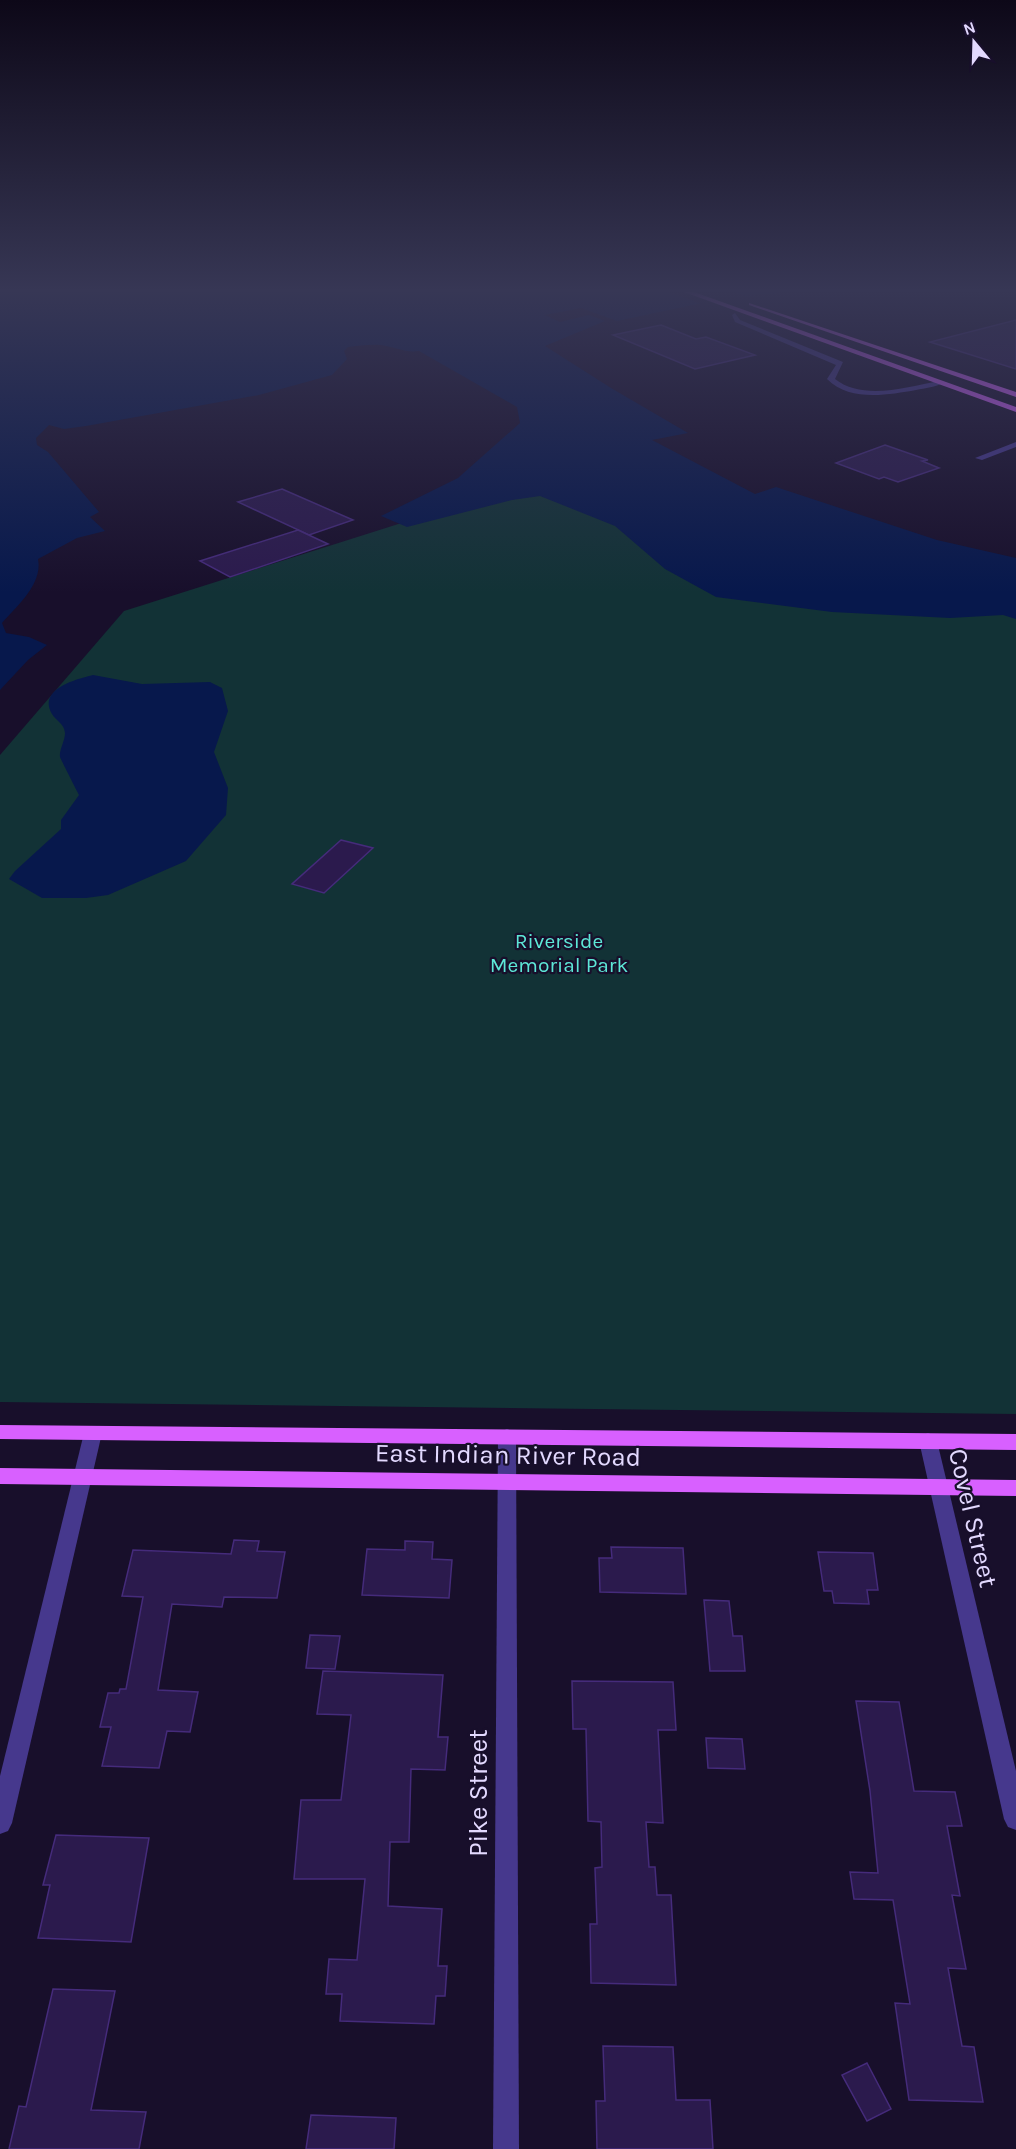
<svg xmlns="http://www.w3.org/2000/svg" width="1016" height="2149" viewBox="0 0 1016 2149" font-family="Karla,sans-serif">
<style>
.green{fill:#123236}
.water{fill:#07184c}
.pier{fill:#180f2b}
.building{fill:#2b1a4d;stroke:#452b7b;stroke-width:1.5}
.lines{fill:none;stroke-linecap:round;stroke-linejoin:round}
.minor{fill:#46388d;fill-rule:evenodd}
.major{fill:#d860ff;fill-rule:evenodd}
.labels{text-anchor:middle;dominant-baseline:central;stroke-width:4.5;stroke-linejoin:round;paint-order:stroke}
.park-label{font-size:21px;fill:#5de7d7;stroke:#180f2b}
.near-street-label{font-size:26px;fill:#e3d9ff;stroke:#180f2b}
</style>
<rect width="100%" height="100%" fill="#180f2b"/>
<polygon class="green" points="594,462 1016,603 1016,1414 0,1402 0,755 124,611"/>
<g class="water">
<path d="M0 292H786L726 298 617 321 581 308 545 315 560 322 589 315 605 321 545 346 611 388 688 433 652 440 755 494 776 487 937 540 1016 558V619L1003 615 950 618 832 612 716 597 665 569 615 526 540 496 512 500 407 527 381 516 458 478 520 423 517 407 419 351C405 353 395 347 381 345 371 344 358 346 348 347L344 351 347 359 332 375 259 395 86 426 64 429 49 425 36 438 37 445 48 452 99 512 90 517 105 531 77 538 38 559C43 584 17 606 2 623L6 633 29 637 47 645 28 660 0 690Z"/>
<path d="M93 675 142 684 210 682 222 688 228 711 214 752 228 788 226 815 186 861 108 895 86 898H42L9 879 15 871 61 829V820L79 795C76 789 61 760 60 757 59 750 65 741 65 733 64 723 56 721 52 714 37 689 77 679 93 675Z"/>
</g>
<polygon class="pier" points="669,292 734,292 755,299 707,306"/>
<g class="building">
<polygon points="1016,320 1016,369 930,342"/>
<polygon points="661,325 696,339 706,337 755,355 695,369 613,335"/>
<polygon points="885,445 928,460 922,461 939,468 898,482 884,477 879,479 836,463"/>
<polygon points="282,489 353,520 309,535 238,502"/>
<polygon points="298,530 328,544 230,577 200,561"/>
<polygon points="341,840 373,848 324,893 292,884"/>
<polygon points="234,1540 259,1541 257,1551 285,1552 277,1598 224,1597 222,1607 172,1604 158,1690 198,1692 190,1732 167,1731 159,1768 102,1766 111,1727 100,1727 108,1693 119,1693 120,1689 126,1689 143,1597 122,1596 133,1550 231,1554"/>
<polygon points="405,1541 433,1542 432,1559 452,1560 449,1598 362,1595 367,1549 405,1550"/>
<polygon points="611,1547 683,1548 686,1594 600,1592 599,1558 612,1558"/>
<polygon points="818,1552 873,1553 878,1590 867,1590 869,1604 834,1603 832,1591 824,1591"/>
<polygon points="704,1600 729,1601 733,1636 742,1636 745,1671 710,1671"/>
<polygon points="310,1635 340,1636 335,1669 306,1668"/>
<polygon points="323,1671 443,1675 438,1737 448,1737 445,1770 411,1769 409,1842 390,1842 388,1906 442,1909 438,1966 447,1966 445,1996 436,1996 434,2024 340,2021 342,1994 326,1994 329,1959 357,1960 365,1879 294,1879 301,1800 341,1800 351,1715 317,1714"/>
<polygon points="572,1681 673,1682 676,1730 658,1730 663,1823 646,1822 649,1867 655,1867 657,1895 671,1895 676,1985 591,1983 590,1924 597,1924 595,1868 602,1867 601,1822 588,1821 586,1729 573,1729"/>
<polygon points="856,1701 899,1702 914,1791 955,1792 962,1826 947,1826 960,1896 952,1895 966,1969 948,1968 962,2046 974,2047 983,2102 909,2100 895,2003 910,2004 893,1900 854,1899 850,1872 878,1873 870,1791"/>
<polygon points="706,1738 742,1739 745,1769 708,1768"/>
<polygon points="56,1835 149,1838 131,1942 38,1938 50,1885 43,1885"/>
<polygon points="53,1989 115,1991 91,2110 146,2112 139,2149 9,2149 19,2106 26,2107"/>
<polygon points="603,2046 673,2047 676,2100 710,2100 713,2149 597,2149 596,2101 605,2101"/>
<polygon points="867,2063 891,2109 867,2121 842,2075"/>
<polygon points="311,2115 396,2118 394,2149 306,2149"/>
</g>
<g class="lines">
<g class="minor">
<path d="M735 313 740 320 843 362 835 379C863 401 907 387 939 381L943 383C936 387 925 388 916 390 887 395 850 402 827 379L836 365 735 322 732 315Z"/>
<polygon points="1016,442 1016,447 982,460 975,458"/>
<polygon points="93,1426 100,1428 102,1433 12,1823 8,1831 0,1834 0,1776 84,1433 86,1428"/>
<polygon points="507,1429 514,1432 516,1437 519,2149 493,2149 498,1437 500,1432"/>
<polygon points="928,1433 935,1436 937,1441 1016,1771 1016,1830 1008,1827 1004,1819 919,1441 921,1436"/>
</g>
<g class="major">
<polygon points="684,292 694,292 1016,407 1016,412"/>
<polygon points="749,303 1016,392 1016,397 749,305"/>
<polygon points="0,1425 1016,1434 1016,1450 0,1439"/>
<polygon points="0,1468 1016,1480 1016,1496 0,1484"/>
</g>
</g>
<linearGradient id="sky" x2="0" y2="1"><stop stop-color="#0d0818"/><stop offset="0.49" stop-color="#373755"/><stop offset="1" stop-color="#373755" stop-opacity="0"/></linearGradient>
<rect width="1016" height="593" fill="url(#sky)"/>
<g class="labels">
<g class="park-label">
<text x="559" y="941">Riverside<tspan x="559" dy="24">Memorial Park</tspan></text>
</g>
<g class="near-street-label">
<text transform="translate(508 1455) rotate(1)">East Indian River Road</text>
<text transform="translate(973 1518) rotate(77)">Covel Street</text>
<text transform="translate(478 1793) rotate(-90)">Pike Street</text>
</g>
</g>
<g transform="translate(974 42) rotate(341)" stroke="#180f2b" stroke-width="4.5" paint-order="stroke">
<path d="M0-4.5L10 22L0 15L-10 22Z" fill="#e3d9ff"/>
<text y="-9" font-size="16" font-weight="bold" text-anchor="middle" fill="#e3d9ff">N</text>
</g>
</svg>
